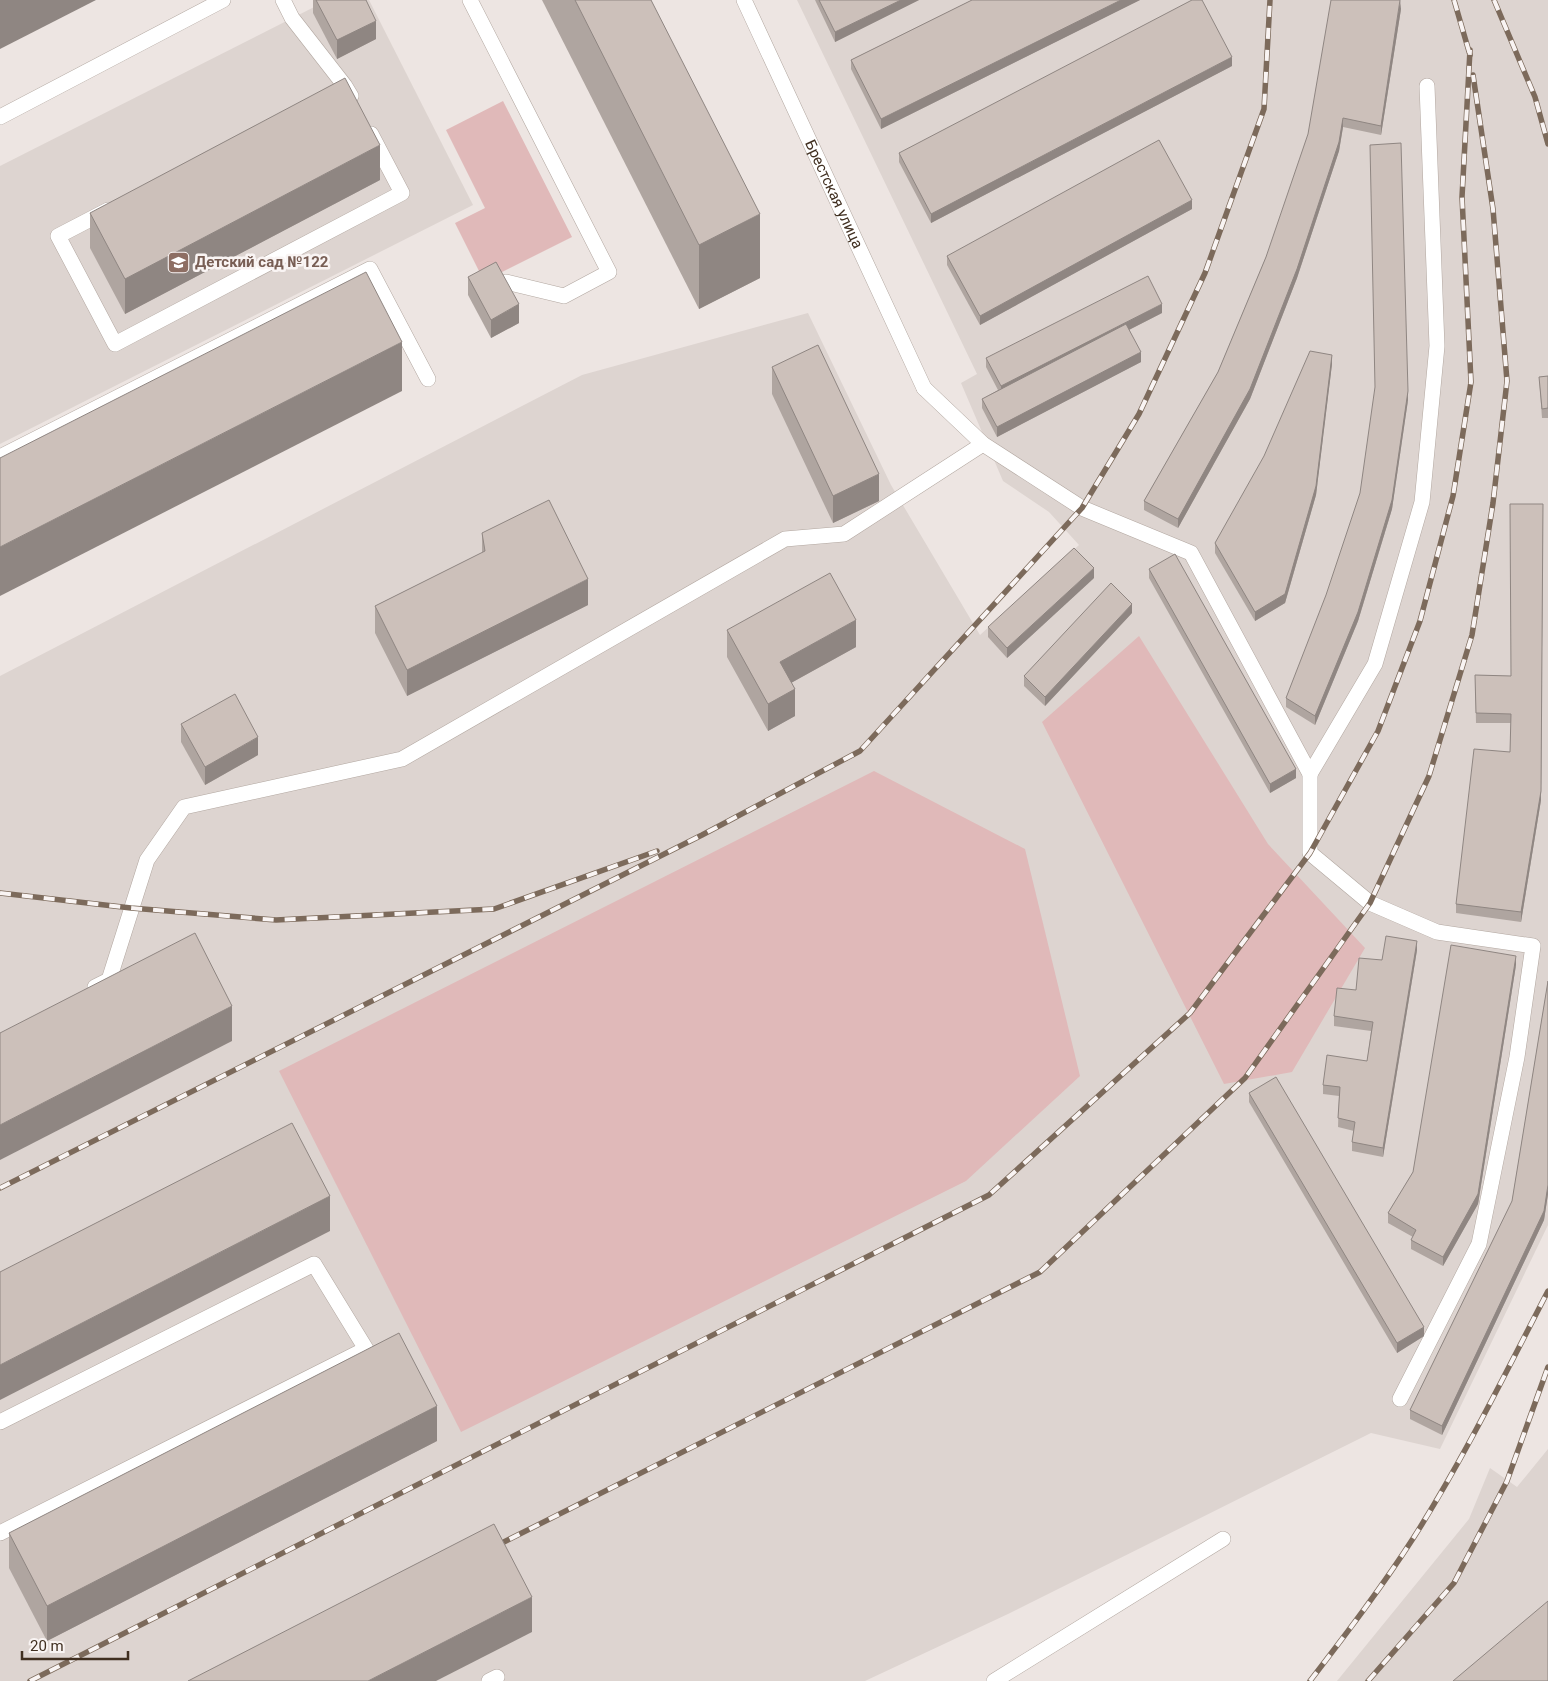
<svg xmlns="http://www.w3.org/2000/svg" width="1548" height="1681" viewBox="0 0 1548 1681" font-family="Roboto,sans-serif">
<style>
.built{fill:#ddd4d0}
.green{fill:#e0b9b9}
.lines{fill:none;stroke-linecap:round;stroke-linejoin:round}
.lane-casing{stroke:#b2a7a0;stroke-width:16}
.street-casing{stroke:#b2a7a0;stroke-width:16}
.lane{stroke:#fff;stroke-width:15}
.street{stroke:#fff;stroke-width:15}
.rail-casing{stroke:#7c6a5b;stroke-width:5.5}
.rail{stroke:#f9f4f3;stroke-width:4;stroke-dasharray:11;stroke-linecap:butt}
.wall{fill:#afa5a0}
.shaded-wall{fill:#8f8682}
.building{fill:#ccc0ba;stroke:#8f8682}
.labels{text-anchor:middle;dominant-baseline:central;stroke-width:5;stroke-linejoin:round;paint-order:stroke}
.street-label{font-size:15px;fill:#402f20;stroke:#f9f4f3}
.education-label{font-size:15px;font-weight:bold;fill:#785e54;stroke:#f9f4f3;text-anchor:start}
</style>
<rect width="100%" height="100%" fill="#ede5e2"/>
<g class="built">
<polygon points="328,0 369,0 473,205 0,444 0,166"/>
<polygon points="797,0 1548,0 1548,1225 1440,1449 1371,1433 1008,1614 865,1681 0,1681 0,676 582,375 808,313 891,485 980,635 1079,545 1049,512 1003,481 961,383 977,374"/>
<polygon points="1548,1449 1548,1681 1337,1681 1469,1519 1490,1468 1517,1487"/>
</g>
<g class="green">
<polygon points="503,101 572,237 484,281 455,223 485,208 446,130"/>
<polygon points="1139,636 1268,844 1365,948 1292,1072 1224,1084 1042,722"/>
<polygon points="874,771 1025,849 1080,1076 966,1181 461,1432 279,1071"/>
</g>
<g class="lines">
<defs>
<g id="lane">
<polyline points="283,0 292,18 345,86 351,96"/>
<polyline points="470,0 609,272 564,296 506,282"/>
<polyline points="0,117 223,0"/>
<polyline points="108,210 58,236 115,344 402,193 371,134"/>
<polyline points="924,388 983,444 1082,508 1191,553 1310,774 1310,853 1370,903 1437,932 1533,946 1517,1057 1479,1244 1400,1399"/>
<polyline points="0,457 370,269 428,379"/>
<polyline points="1310,774 1375,664 1422,502 1437,346 1427,86"/>
<polyline points="95,987 109,980 147,860 184,807 402,759 785,539 844,534 983,444"/>
<polyline points="0,1422 314,1264 366,1349 0,1533"/>
<polyline points="489,1681 497,1677"/>
<polyline points="994,1681 1223,1539"/>
</g>
<g id="street">
<path id="s1" d="M744 0 924 388"/>
</g>
</defs>
<use href="#lane" class="lane-casing"/>
<use href="#street" class="street-casing"/>
<use href="#lane" class="lane"/>
<use href="#street" class="street"/>
<defs>
<g id="rail">
<polyline points="1454,0 1470,55"/>
<polyline points="1494,0 1535,97 1548,144"/>
<polyline points="0,893 131,908 276,920 494,909 657,851"/>
<polyline points="0,1188 702,835 860,751 1082,508 1139,414 1205,273 1264,109 1270,0"/>
<polyline points="490,1549 1040,1272 1245,1078 1370,903 1429,776 1472,635 1493,503 1507,381 1493,209 1473,75"/>
<polyline points="30,1681 989,1195 1190,1013 1310,853 1378,731 1420,621 1453,496 1471,382 1462,197 1470,50"/>
<path d="M1310 1681C1346 1634 1382 1587 1414 1537 1464 1458 1505 1374 1548 1291"/>
<polyline points="1368,1681 1454,1583 1507,1481 1548,1367"/>
</g>
</defs>
<use href="#rail" class="rail-casing"/>
<use href="#rail" class="rail"/>
</g>
<g class="wall">
<polygon points="313,0 366,0 376,39 337,59 313,13"/>
<polygon points="542,0 651,0 760,278 699,309"/>
<polygon points="815,0 919,0 835,42"/>
<polygon points="972,0 1140,0 881,129 851,69 851,60"/>
<polygon points="1401,9 1381,135 1343,127 1339,151 1297,278 1250,399 1178,528 1144,510 1144,501 1218,372 1266,257"/>
<polygon points="1232,66 931,223 899,162 899,153"/>
<polygon points="380,180 125,314 90,248 90,213"/>
<polygon points="1192,209 980,325 947,265 947,256"/>
<polygon points="468,277 519,323 491,338 468,295"/>
<polygon points="1162,313 1129,330 1141,362 997,437 982,408 982,399 998,390 986,367 986,358"/>
<polygon points="1332,364 1316,495 1285,603 1255,621 1215,553 1215,543"/>
<polygon points="772,367 879,501 833,523 772,394"/>
<polygon points="1548,376 1548,418 1542,418 1539,377"/>
<polygon points="1408,400 1392,509 1358,621 1315,725 1286,707 1286,698"/>
<polygon points="482,533 588,605 407,696 375,633 375,606 482,553"/>
<polygon points="1149,569 1296,778 1270,793 1149,578"/>
<polygon points="1094,578 1007,658 988,637 988,627"/>
<polygon points="1132,613 1045,706 1024,686 1024,676"/>
<polygon points="727,630 856,647 791,683 795,716 768,731 727,657"/>
<polygon points="1475,675 1511,676 1541,800 1521,922 1456,913 1456,904 1510,752 1511,723 1476,723"/>
<polygon points="181,724 258,755 205,785 181,742"/>
<polygon points="1417,950 1383,1157 1352,1151 1352,1142 1354,1131 1338,1127 1339,1096 1323,1094 1323,1085 1367,1061 1371,1031 1334,1026 1334,1016 1382,960"/>
<polygon points="1516,965 1478,1204 1443,1266 1411,1249 1411,1240 1413,1237 1388,1223 1388,1213 1413,1172"/>
<polygon points="1548,981 1548,1194 1544,1220 1442,1435 1410,1419 1410,1410 1512,1201"/>
<polygon points="1249,1093 1424,1336 1397,1353 1249,1102"/>
<polygon points="437,1441 47,1641 9,1568 9,1533"/>
</g>
<g class="shaded-wall">
<polygon points="0,0 96,0 0,49"/>
<polygon points="901,0 919,0 835,42 835,32"/>
<polygon points="1121,0 1140,0 881,129 881,119"/>
<polygon points="1400,0 1401,9 1381,135 1381,126"/>
<polygon points="376,21 376,39 337,59 337,40"/>
<polygon points="1232,57 1232,66 931,223 931,214"/>
<polygon points="1343,118 1343,127 1339,151 1297,278 1250,399 1178,528 1178,519"/>
<polygon points="380,145 380,180 125,314 125,279"/>
<polygon points="1192,200 1192,209 980,325 980,316"/>
<polygon points="760,214 760,278 699,309 699,245"/>
<polygon points="519,304 519,323 491,338 491,320"/>
<polygon points="1162,304 1162,313 1001,395 1001,386"/>
<polygon points="402,342 402,391 0,596 0,547"/>
<polygon points="1141,352 1141,362 997,437 997,427"/>
<polygon points="1332,355 1332,364 1316,495 1285,603 1255,621 1255,612"/>
<polygon points="1408,391 1408,400 1392,509 1358,621 1315,725 1315,716"/>
<polygon points="879,474 879,501 833,523 833,496"/>
<polygon points="1543,504 1541,800 1521,922 1521,912"/>
<polygon points="1094,568 1094,578 1007,658 1007,648"/>
<polygon points="588,579 588,605 407,696 407,670"/>
<polygon points="1132,604 1132,613 1045,706 1045,697"/>
<polygon points="856,620 856,647 780,689 780,662"/>
<polygon points="795,689 795,716 768,731 768,704"/>
<polygon points="258,737 258,755 205,785 205,767"/>
<polygon points="1296,769 1296,778 1270,793 1270,784"/>
<polygon points="1417,941 1417,950 1383,1157 1383,1148"/>
<polygon points="1516,956 1516,965 1478,1204 1443,1266 1443,1257"/>
<polygon points="232,1006 232,1041 0,1160 0,1125"/>
<polygon points="1548,1185 1548,1194 1544,1220 1442,1435 1442,1426"/>
<polygon points="330,1196 330,1231 0,1400 0,1365"/>
<polygon points="1424,1327 1424,1336 1397,1353 1397,1343"/>
<polygon points="437,1406 437,1441 47,1641 47,1606"/>
<polygon points="532,1597 532,1632 436,1681 368,1681"/>
</g>
<g class="building">
<polygon points="316,0 366,0 376,21 337,40"/>
<polygon points="575,0 651,0 760,214 699,245"/>
<polygon points="819,0 901,0 835,32"/>
<polygon points="972,0 1121,0 881,119 851,60"/>
<polygon points="1192,0 1202,0 1232,57 931,214 899,153"/>
<polygon points="1331,0 1400,0 1381,126 1343,118 1339,142 1297,269 1250,389 1178,519 1144,501 1218,372 1266,257 1308,134"/>
<polygon points="345,78 380,145 125,279 90,213"/>
<polygon points="1159,140 1192,200 980,316 947,256"/>
<polygon points="1401,143 1408,391 1392,500 1358,612 1315,716 1286,698 1326,595 1360,493 1375,387 1370,145"/>
<polygon points="496,262 519,304 491,320 468,277"/>
<polygon points="366,272 402,342 0,547 0,458"/>
<polygon points="1148,276 1162,304 1001,386 986,358"/>
<polygon points="1126,324 1141,352 997,427 982,399"/>
<polygon points="818,345 879,474 833,496 772,367"/>
<polygon points="1310,351 1332,355 1316,486 1285,594 1255,612 1215,543 1264,456"/>
<polygon points="1548,376 1548,408 1542,409 1539,377"/>
<polygon points="549,500 588,579 407,670 375,606 485,551 482,533"/>
<polygon points="1510,504 1543,504 1541,791 1521,912 1456,904 1474,749 1510,752 1511,714 1476,713 1475,675 1511,676"/>
<polygon points="1074,548 1094,568 1007,648 988,627"/>
<polygon points="1175,554 1296,769 1270,784 1149,569"/>
<polygon points="830,573 856,620 780,662 795,689 768,704 727,630"/>
<polygon points="1111,583 1132,604 1045,697 1024,676"/>
<polygon points="235,694 258,737 205,767 181,724"/>
<polygon points="195,933 232,1006 0,1125 0,1033"/>
<polygon points="1386,936 1417,941 1383,1148 1352,1142 1355,1122 1338,1118 1340,1087 1323,1085 1327,1055 1367,1061 1373,1022 1334,1016 1337,988 1356,990 1359,958 1382,960"/>
<polygon points="1451,945 1516,956 1478,1194 1443,1257 1411,1240 1416,1230 1388,1213 1413,1172"/>
<polygon points="1548,981 1548,1185 1544,1211 1442,1426 1410,1410 1512,1201"/>
<polygon points="1276,1077 1424,1327 1397,1343 1249,1093"/>
<polygon points="292,1123 330,1196 0,1365 0,1272"/>
<polygon points="399,1333 437,1406 47,1606 9,1533"/>
<polygon points="494,1524 532,1597 368,1681 188,1681"/>
<polygon points="1548,1601 1548,1681 1453,1681"/>
</g>
<defs>
<symbol id="school-square" viewBox="-11 -11 22 22"><rect x="-9" y="-9" width="18" height="18" rx="4" fill="#8d6e63" stroke="#f9f4f3"/><path d="M0-5L7-2L0 1L-7-2ZM-4 1L0 2.5L4 1V4Q0 6-4 4Z" fill="#fff"/></symbol>
</defs>
<g fill-rule="evenodd">
<use href="#school-square" x="166" y="250" width="25" height="25"/>
</g>
<g class="labels">
<g class="street-label">
<text stroke="none"><textPath href="#s1" startOffset="214">Брестская улица</textPath></text>
</g>
<g class="education-label">
<text x="195" y="262">Детский сад №122</text>
</g>
</g>
<path d="M22 1651v8h106v-8" fill="none" stroke="#402f20" stroke-width="2.5"/>
<text x="30" y="1651" font-size="15" fill="#402f20" stroke="#f9f4f3" stroke-width="4" paint-order="stroke">20 m</text>
</svg>
